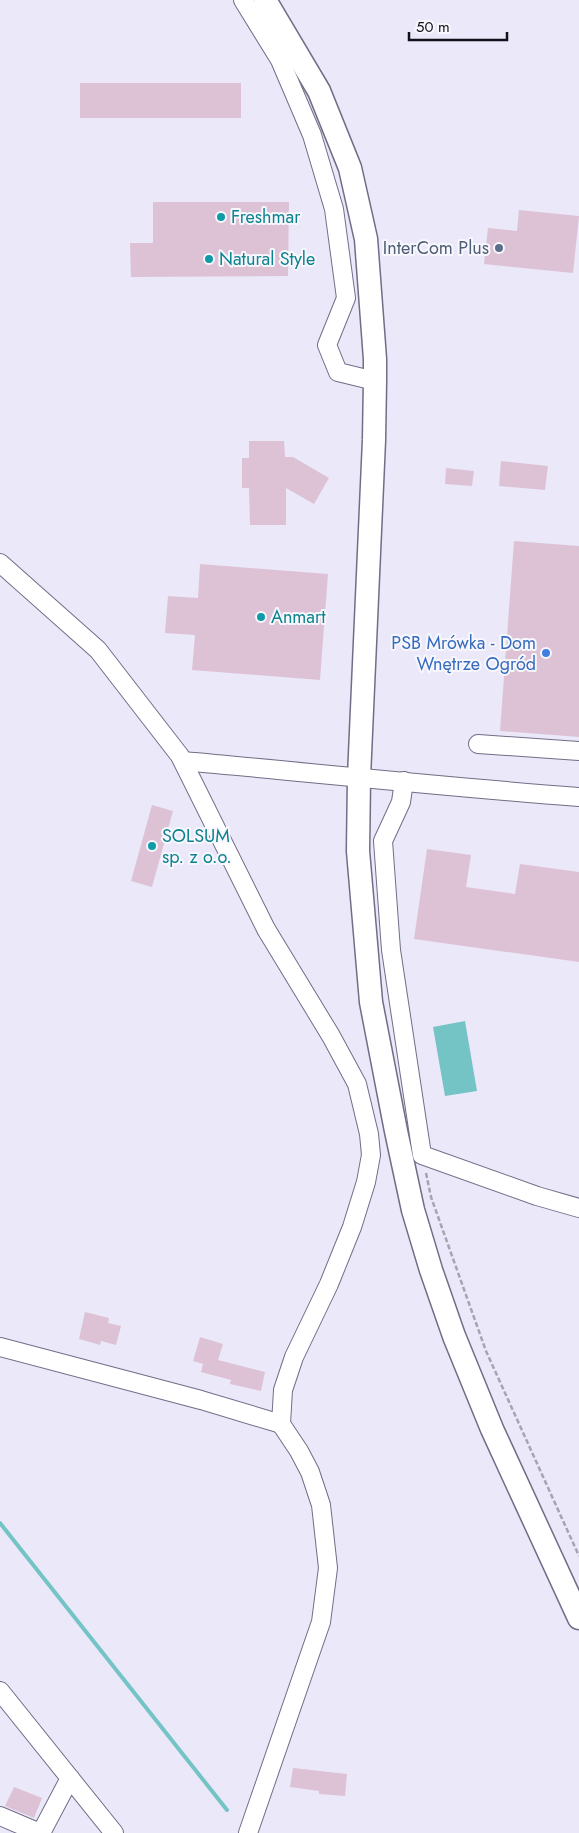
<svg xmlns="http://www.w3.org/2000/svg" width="579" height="1833" viewBox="0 0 579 1833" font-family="Jost,sans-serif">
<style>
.water{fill:#74c4c5}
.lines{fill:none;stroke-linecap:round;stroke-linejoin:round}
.stream{stroke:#74c4c5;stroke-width:4}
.building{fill:#ddc2d6}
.minor-casing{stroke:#716d87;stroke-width:20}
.major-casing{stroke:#716d87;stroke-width:25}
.path{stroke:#a6a3b3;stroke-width:2.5;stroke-dasharray:5 2.5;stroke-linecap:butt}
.minor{stroke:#fff;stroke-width:18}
.major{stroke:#fff;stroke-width:22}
.culture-dot{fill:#0f9aa8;stroke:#f8f7fd;stroke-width:2}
.service-dot{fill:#5c6f8a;stroke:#f8f7fd;stroke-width:2}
.shop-dot{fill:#3f7fe0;stroke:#f8f7fd;stroke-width:2}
.labels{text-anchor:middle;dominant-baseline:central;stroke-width:4;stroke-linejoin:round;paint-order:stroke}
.culture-label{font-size:18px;fill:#0d838f;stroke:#f8f7fd;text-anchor:start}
.service-label{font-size:18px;fill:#4e5e75;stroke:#f8f7fd;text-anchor:end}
.shop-label{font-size:18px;fill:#366cbe;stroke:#f8f7fd;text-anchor:end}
</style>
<rect width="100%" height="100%" fill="#ebe8fa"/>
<polygon class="water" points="465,1021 477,1091 445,1096 433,1027"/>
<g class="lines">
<polyline class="stream" points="0,1523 227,1810"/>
</g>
<g class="building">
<rect x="80" y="83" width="161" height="35"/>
<polygon points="153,202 289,202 288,276 131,277 130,243 153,243"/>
<polygon points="519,210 579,216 573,273 484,264 488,228 517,231"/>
<polygon points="249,441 284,441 285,457 293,457 329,478 314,504 286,488 286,525 250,525 249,488 242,488 242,458 249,458"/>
<polygon points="501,461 548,466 545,490 499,486"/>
<polygon points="446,468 474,471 472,486 445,484"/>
<polygon points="514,541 579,546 579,737 500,731"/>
<polygon points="200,564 328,574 320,680 192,670 195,635 165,633 168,596 198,598"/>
<polygon points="152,805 173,811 152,887 131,881"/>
<polygon points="427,849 471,855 466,887 515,894 520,864 579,872 579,962 414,939"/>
<polygon points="85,1312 109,1318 108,1323 121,1326 116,1345 101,1341 100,1345 79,1339"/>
<polygon points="200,1337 223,1344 218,1360 265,1372 261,1391 230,1384 231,1380 201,1372 203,1364 193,1361"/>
<polygon points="293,1768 347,1774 345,1796 319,1794 319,1791 290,1787"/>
<polygon points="14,1787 42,1798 34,1818 5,1806"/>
</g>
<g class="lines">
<defs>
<g id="minor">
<polyline points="243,0 280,60 312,135 334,209 346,298 327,345 338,372 375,381"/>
<polyline points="0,563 98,650 180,756 266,929 331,1036 357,1084 369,1134 371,1155 366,1182 352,1227 329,1284 294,1357 283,1390 281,1424 299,1451 310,1472 321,1505 328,1568 321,1622 248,1833"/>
<polyline points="478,744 579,751"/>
<path d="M183 761C315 773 447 787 579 797"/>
<polyline points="404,781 401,802 383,841 391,950 422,1155 537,1196 579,1208"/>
<polyline points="0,1347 201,1400 281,1424"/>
<polyline points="0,1691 114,1833"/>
<polyline points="0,1816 40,1833"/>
<polyline points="41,1833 70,1778"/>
</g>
<polyline id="major" points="265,0 319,91 350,168 366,239 375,359 375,381 374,440 359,777 358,851 371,1002 396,1131 413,1210 431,1270 454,1336 492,1429 579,1618"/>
</defs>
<use href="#minor" class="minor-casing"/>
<use href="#major" class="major-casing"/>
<polyline class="path" points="426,1173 431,1197 486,1351 579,1556"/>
<use href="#minor" class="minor"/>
<use href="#major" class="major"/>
</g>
<g class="culture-dot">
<circle cx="221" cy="217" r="5"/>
<circle cx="209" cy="259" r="5"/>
<circle cx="261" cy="617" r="5"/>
<circle cx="152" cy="846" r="5"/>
</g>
<circle class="service-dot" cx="499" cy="248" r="5"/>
<circle class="shop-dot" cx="546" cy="653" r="5"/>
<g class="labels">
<g class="culture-label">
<text x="231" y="217">Freshmar</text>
<text x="219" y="259">Natural Style</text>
<text x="271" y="617">Anmart</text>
<text x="162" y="836">SOLSUM<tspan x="162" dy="21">sp. z o.o.</tspan></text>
</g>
<g class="service-label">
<text x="489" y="248">InterCom Plus</text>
</g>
<g class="shop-label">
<text x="536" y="643">PSB Mrówka - Dom<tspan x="536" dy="21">Wnętrze Ogród</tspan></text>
</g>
</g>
<path d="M409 32v8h98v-8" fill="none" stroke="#12101b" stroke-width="2.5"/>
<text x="416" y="32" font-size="15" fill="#12101b" stroke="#f8f7fd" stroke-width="4" paint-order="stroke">50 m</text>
</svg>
